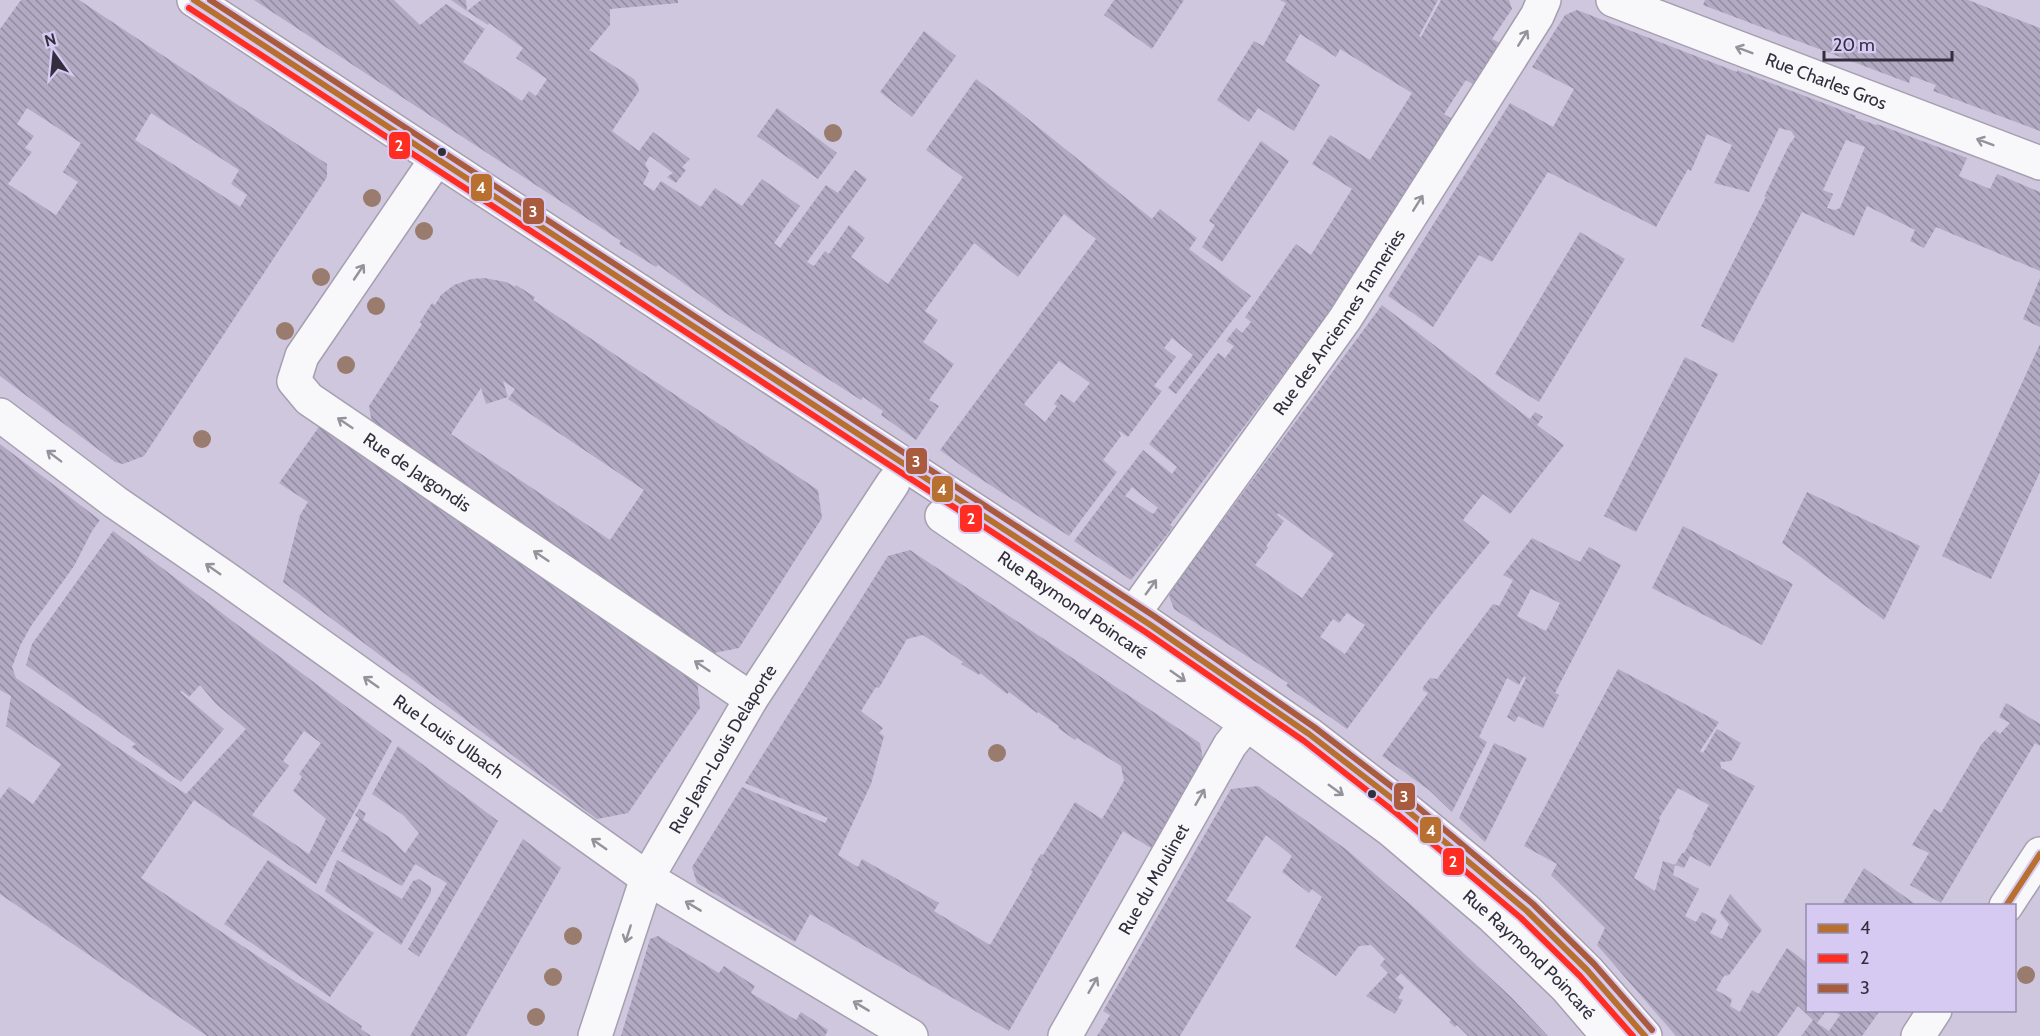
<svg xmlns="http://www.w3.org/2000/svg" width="2040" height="1036" viewBox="0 0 2040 1036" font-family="Cabin,sans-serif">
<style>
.building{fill:url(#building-back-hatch);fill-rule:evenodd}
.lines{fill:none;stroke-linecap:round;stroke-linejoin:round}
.minor-casing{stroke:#a59fb0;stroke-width:36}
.major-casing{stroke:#a59fb0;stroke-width:36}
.minor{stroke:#f8f7fa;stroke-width:33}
.major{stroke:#f8f7fa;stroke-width:33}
.bus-1-casing{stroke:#d6caf3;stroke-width:10}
.bus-2-casing{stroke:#d6caf3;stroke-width:10}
.bus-3-casing{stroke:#d6caf3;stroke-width:10}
.bus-1{stroke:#b77030;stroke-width:6}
.bus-2{stroke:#ff2d22;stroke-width:6}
.bus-3{stroke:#a95b3e;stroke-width:6}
.tree{fill:#9a7c6e}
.oneway{stroke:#95929c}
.bus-dot{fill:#322e3d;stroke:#d6caf3;stroke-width:2}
.labels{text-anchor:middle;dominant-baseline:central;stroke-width:6;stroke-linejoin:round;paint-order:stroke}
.street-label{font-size:18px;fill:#322e3d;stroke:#d6caf3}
.line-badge{stroke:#d6caf3;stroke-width:2}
.badge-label{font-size:16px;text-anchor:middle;font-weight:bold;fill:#fff}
</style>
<defs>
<pattern id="building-back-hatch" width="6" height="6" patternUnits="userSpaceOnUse" patternTransform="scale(1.5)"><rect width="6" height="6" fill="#b2aac3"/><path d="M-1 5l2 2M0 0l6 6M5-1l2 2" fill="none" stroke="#918ba0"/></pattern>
</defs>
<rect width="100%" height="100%" fill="#cec7dd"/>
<g class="building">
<path d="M21 0H79L327 164V177L144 456 123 464 115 462 0 376V29ZM27 108 81 143 63 172 78 182 56 215 8 184 32 152 25 148 34 136 17 124ZM151 113 239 170 231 184 247 195 240 207 135 140Z"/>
<path d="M254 0H394L420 25 446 4 485 29 463 62 522 101 529 91 536 96 547 79 516 58 523 48 489 23 488 25 467 11 481 0H678V3L610 9V25L589 50 634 79 638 85 639 91 612 131 639 151 653 132 690 159 682 167 686 170 676 183 667 177 673 173 650 156 645 164 649 171 643 184 654 191 661 181 701 207 715 188 742 206 762 179 800 206 774 243 780 248 826 185 838 193 855 170 867 179 807 262 814 266 825 251 829 254 849 225 865 238 851 257 888 284 963 177 926 150 976 79 1012 106 1152 219 1160 209 1184 228 1197 238 1189 249 1251 296 1176 394 1168 388 1193 355 1172 338 1164 348 1176 357 1154 386 1162 391 1128 437 1118 430 1121 436 1103 460 1117 472 1069 536 970 472 940 450 1096 239 1064 214 1018 277 974 243 925 311 938 320 923 342 954 364 929 400 939 406 916 440 881 415 883 411 863 397 861 400 724 312 658 265 656 267 619 244 621 241ZM1059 361 1090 383 1074 403 1061 394 1054 404 1057 406 1045 422 1024 404Z"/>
<polygon points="451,0 466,0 467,11"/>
<polygon points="1114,0 1184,0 1152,49 1104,15"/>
<path d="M1280 0H1438L1419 36 1421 37 1441 0H1509L1512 9 1492 39 1502 44 1476 86 1466 80 1444 114 1454 120 1351 284 1170 525 1173 527 1131 580 1074 541 1143 450 1172 474 1177 467 1149 444 1218 353 1225 358 1234 346 1226 341 1236 328 1242 333 1251 322 1245 317 1296 244 1311 255 1352 189 1312 164 1330 135 1370 160 1412 93 1340 49 1336 57 1300 34 1285 61 1320 85 1294 131 1258 108 1249 122 1217 100 1254 41 1263 46 1286 3ZM1132 487 1158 508 1153 514 1125 496Z"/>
<polygon points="1705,0 1968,0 2040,28 2040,131 1933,91 1936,85 1911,76 1909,83 1703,5"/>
<path d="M1577 10 1737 72V70L1831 106 1856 116 1855 118 1862 120 1876 125 1877 124 1967 158 1959 176 1990 189 1997 174 2040 192V271L1936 227 1924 248 1910 241 1915 230 1867 206 1854 236 1802 212 1733 343 1701 326 1766 197H1764L1789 145 1795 137 1791 131 1779 128 1749 192 1714 183 1732 145 1707 134 1691 171 1688 169 1656 227 1548 172 1492 262 1479 255 1433 327 1388 296 1510 103 1553 127 1574 89 1532 67 1565 15ZM1846 140 1865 147 1840 208 1835 210 1827 208 1833 194 1823 190Z"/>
<polygon points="924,31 956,56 912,117 880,92"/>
<polygon points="777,108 837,153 818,179 757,136"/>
<polygon points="1261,141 1289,161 1222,262 1202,247 1215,225 1209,221"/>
<polygon points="1580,232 1625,259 1539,402 1495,374"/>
<path d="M484 278 506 282 515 287 516 285 535 297 533 300 818 490 822 518 739 648 714 653 372 423 369 406 422 324 420 322 432 303 435 305 441 295 454 285 471 279ZM503 381 515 389 508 399 644 490 610 540 451 434 481 388 486 404 508 397Z"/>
<polygon points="2040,278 2040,327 2023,319"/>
<path d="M1382 305 1530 419 1535 412 1543 417 1537 425 1564 445 1510 514 1483 494 1463 520 1490 542 1436 609 1347 729 1286 686 1288 683 1174 609 1169 596 1174 586ZM1278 513 1334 554 1302 598 1255 565 1268 548 1266 546 1284 521 1277 515ZM1347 613 1365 625 1345 654 1320 637 1333 619 1339 623Z"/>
<polygon points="2040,344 2040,472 1991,579 1942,556"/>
<polygon points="1685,357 1718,374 1636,532 1604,516"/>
<polygon points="321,424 697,679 700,708 628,813 597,819 283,582 300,515 308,502 279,483"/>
<path d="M0 444 100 520 92 531 74 566 31 626 21 644 12 667 16 678 186 794 246 729 216 704 200 685 189 697 182 691 180 692 224 729 181 782 131 747 136 744 26 665 32 644 113 531 392 741 316 884 194 800 141 878 362 1026 361 1029 371 1036H207L0 894V799L9 787 33 804 61 764 6 726 11 696 0 690ZM304 731 321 743 299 774 302 777 293 791 326 819 309 854 252 815 289 766 283 761Z"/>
<polygon points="1807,492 1920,546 1884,620 1782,543"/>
<polygon points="1683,526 1793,584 1762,645 1652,588"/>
<path d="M1532 538 1580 562 1589 547 1621 565 1555 693 1559 695 1543 728 1518 716 1515 722 1507 717 1526 678 1524 676 1519 685 1507 678 1479 737 1487 742 1452 812 1429 790 1382 756 1428 693 1423 690V687L1430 678 1437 679 1493 604 1499 606 1513 580 1503 575ZM1531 589 1560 603 1546 631 1517 616Z"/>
<path d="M910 550 1200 743 1204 765 1156 851 1123 831 1009 1031 810 914 795 942 697 883 692 867 742 787 825 823 828 818 745 783 888 556ZM923 635 963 662 961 664 979 675 980 673 1007 694 1009 692 1037 713 1038 712 1059 726 1058 728 1075 740 1077 738 1121 766 1124 781 1102 819 1075 802 1043 855 1041 854 1031 870 1033 871 990 945 934 911 939 903 862 859 858 867 838 855 871 784 884 736 879 733 883 728 861 711 876 687 879 688 907 639Z"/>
<polygon points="1618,669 1719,722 1700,751 1703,753 1717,729 1741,743 1731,761 1720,762 1721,768 1755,786 1710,867 1690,856 1684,868 1675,865 1682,853 1684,853 1694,835 1692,835 1709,805 1678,788 1659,818 1660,820 1634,878 1655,891 1663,861 1675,865 1673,875 1699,889 1685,916 1696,922 1702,912 1717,920 1710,933 1722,939 1729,924 1720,913 1730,894 1762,930 1729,975 1724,976 1716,990 1732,999 1730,1006 1740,1012 1752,990 1759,994 1787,948 1806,962 1808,959 1808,1011 1826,1011 1817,1023 1829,1031 1840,1015 1832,1011 1879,1012 1862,1036 1801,1036 1813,1020 1798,1006 1777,1036 1676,1036 1597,945 1605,928 1551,875 1557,864 1524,846"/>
<polygon points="2006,703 2040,724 2040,746 2035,743 1941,903 1910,885 1929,853 1912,845 1934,809 1941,813 1981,745 1995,730 2000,734 2010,723 1999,717"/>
<polygon points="1494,743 1527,758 1485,842 1459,818"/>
<polygon points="398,746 498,821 419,957 408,949 447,883 415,864 402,886 341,851 359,818 355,815 359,809 366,813 363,820 389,837 405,853 419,833 403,815 372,794"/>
<polygon points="1258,786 1347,850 1418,911 1511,997 1548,1036 1468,1036 1457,1025 1455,1027 1449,1022 1451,1020 1401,973 1395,979 1404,987 1398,998 1403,1000 1395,1014 1366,996 1388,973 1380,965 1385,959 1371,945 1359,946 1336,976 1295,947 1322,897 1312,889 1309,893 1282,872 1292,856 1266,835 1226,901 1233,903 1251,917 1180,1036 1097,1036 1110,1015 1103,1011 1231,789"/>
<polygon points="523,839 561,868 466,1036 410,1036"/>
<polygon points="268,860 374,933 330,997 224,924"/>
<polygon points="337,860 402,899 413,881 419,879 431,887 431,892 401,945 325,891"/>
<polygon points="1864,868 1918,906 1841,906"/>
<polygon points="658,936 719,973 724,966 755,986 751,993 796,1020 801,1012 828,1030 825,1036 621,1036 650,939"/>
</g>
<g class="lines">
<defs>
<g id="minor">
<polyline points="194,0 1149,624 1309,734 1402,806 1478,868 1527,911 1587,970 1645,1036"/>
<path id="s1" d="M1613 0 2040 163"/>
<path id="s2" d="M427 173 302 356 294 381 309 399 751 699"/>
<path id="s3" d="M0 415 115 502 224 577 647 878 911 1036"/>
<path id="s4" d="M942 516 1247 724 1391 830 1493 917 1566 987 1608 1036"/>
<path id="s5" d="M1121 631 1345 319 1537 16 1544 0"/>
<path id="s6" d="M595 1036 647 878 751 699 893 483"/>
<path id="s7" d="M1065 1036 1230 745 1247 724"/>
</g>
<g id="major">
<polyline points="2006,906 2040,854"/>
<polyline points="1918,1036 1935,1010"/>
</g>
</defs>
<use href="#minor" class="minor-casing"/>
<use href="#major" class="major-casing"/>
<use href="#minor" class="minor"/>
<use href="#major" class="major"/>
<defs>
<g id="bus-1">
<polyline points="194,0 1149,624 1309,734 1402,806 1527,911 1587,970 1645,1036"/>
<polyline points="2006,906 2040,854"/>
</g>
<polyline id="bus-2" points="189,8 1144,631 1304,741 1396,813 1521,918 1580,976 1633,1036"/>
<polyline id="bus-3" points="210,0 1154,616 1314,727 1408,799 1533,904 1594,964 1652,1030"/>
</defs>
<use href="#bus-1" class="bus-1-casing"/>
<use href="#bus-2" class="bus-2-casing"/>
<use href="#bus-3" class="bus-3-casing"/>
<use href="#bus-1" class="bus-1"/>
<use href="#bus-2" class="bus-2"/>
<use href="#bus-3" class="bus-3"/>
</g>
<g class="tree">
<circle cx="833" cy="133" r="9"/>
<circle cx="372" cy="198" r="9"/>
<circle cx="424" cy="231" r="9"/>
<circle cx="321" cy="277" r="9"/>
<circle cx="376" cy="306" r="9"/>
<circle cx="285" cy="331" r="9"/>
<circle cx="346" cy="365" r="9"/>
<circle cx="202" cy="439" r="9"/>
<circle cx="997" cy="753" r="9"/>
<circle cx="573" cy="936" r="9"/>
<circle cx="2026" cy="975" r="9"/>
<circle cx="553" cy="977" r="9"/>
<circle cx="536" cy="1017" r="9"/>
</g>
<defs><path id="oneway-shaft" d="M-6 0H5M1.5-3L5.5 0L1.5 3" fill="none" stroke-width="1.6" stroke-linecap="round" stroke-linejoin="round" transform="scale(1.5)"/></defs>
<g class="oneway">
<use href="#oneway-shaft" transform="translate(1523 38) rotate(-58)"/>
<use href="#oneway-shaft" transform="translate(1744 50) rotate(-159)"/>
<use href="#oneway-shaft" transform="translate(1985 142) rotate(-159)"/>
<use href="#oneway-shaft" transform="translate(1418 203) rotate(-58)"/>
<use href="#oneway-shaft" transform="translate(359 272) rotate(-56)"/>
<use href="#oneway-shaft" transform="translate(345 423) rotate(-146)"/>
<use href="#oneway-shaft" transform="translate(54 456) rotate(-143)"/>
<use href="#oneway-shaft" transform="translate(541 556) rotate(-146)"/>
<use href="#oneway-shaft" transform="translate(213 569) rotate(-145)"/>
<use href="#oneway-shaft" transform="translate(1151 587) rotate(-54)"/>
<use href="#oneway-shaft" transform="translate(702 666) rotate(-146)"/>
<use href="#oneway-shaft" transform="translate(1178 676) rotate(35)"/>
<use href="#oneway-shaft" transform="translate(371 682) rotate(-145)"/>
<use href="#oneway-shaft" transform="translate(1336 790) rotate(36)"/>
<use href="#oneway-shaft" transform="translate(1200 797) rotate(-60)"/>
<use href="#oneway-shaft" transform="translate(599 844) rotate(-145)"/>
<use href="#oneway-shaft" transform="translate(693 906) rotate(-149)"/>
<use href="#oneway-shaft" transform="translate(628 934) rotate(108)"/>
<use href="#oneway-shaft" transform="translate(1093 985) rotate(-60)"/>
<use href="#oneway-shaft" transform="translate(861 1006) rotate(-149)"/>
</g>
<g class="bus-dot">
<circle cx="442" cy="152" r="5"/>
<circle cx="1372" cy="794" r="5"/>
</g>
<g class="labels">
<g class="street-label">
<text stroke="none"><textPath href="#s1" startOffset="228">Rue Charles Gros</textPath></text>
<text stroke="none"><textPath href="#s5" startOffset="378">Rue des Anciennes Tanneries</textPath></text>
<text stroke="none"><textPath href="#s2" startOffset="402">Rue de Jargondis</textPath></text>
<text stroke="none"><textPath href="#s4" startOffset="158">Rue Raymond Poincaré</textPath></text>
<text stroke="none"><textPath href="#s3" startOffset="552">Rue Louis Ulbach</textPath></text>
<text stroke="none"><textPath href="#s6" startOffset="316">Rue Jean-Louis Delaporte</textPath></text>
<text stroke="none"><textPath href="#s7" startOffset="180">Rue du Moulinet</textPath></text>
<text stroke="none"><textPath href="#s4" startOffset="734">Rue Raymond Poincaré</textPath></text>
</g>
</g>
<g class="line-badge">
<rect x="388" y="131" width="23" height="29" rx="6" fill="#ff2d22"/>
<rect x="470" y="173" width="23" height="29" rx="6" fill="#b77030"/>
<rect x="522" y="197" width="23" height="28" rx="6" fill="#a95b3e"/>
<rect x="905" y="447" width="23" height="28" rx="6" fill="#a95b3e"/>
<rect x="931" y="475" width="23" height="28" rx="6" fill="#b77030"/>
<rect x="959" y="504" width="24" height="29" rx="6" fill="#ff2d22"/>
<rect x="1393" y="782" width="23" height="29" rx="6" fill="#a95b3e"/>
<rect x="1419" y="816" width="23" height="28" rx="6" fill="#b77030"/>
<rect x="1442" y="847" width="23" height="29" rx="6" fill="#ff2d22"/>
</g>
<g class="badge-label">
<text x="399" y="151">2</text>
<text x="481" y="193">4</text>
<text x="533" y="217">3</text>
<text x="916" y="467">3</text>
<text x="942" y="495">4</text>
<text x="971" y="524">2</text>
<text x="1404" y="802">3</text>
<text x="1431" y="836">4</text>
<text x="1453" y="867">2</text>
</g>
<rect x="1806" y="904" width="210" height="108" fill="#d6caf3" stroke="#948caa" stroke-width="1.5"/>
<rect x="1818" y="924" width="30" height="9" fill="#b77030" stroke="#948caa" stroke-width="1.5"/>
<text x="1860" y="934" font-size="18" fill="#322e3d">4</text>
<rect x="1818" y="954" width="30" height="9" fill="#ff2d22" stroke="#948caa" stroke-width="1.5"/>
<text x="1860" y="964" font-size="18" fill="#322e3d">2</text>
<rect x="1818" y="984" width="30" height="9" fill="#a95b3e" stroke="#948caa" stroke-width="1.5"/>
<text x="1860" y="994" font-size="18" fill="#322e3d">3</text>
<g transform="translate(54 54) rotate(345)" stroke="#d6caf3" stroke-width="4.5" paint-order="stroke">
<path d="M0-4.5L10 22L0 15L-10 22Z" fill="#322e3d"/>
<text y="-9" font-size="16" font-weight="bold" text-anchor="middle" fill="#322e3d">N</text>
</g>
<path d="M1824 51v9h128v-9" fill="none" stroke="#322e3d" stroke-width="3"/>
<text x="1833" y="51" font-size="18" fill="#322e3d" stroke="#d6caf3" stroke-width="4.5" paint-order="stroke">20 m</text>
</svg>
